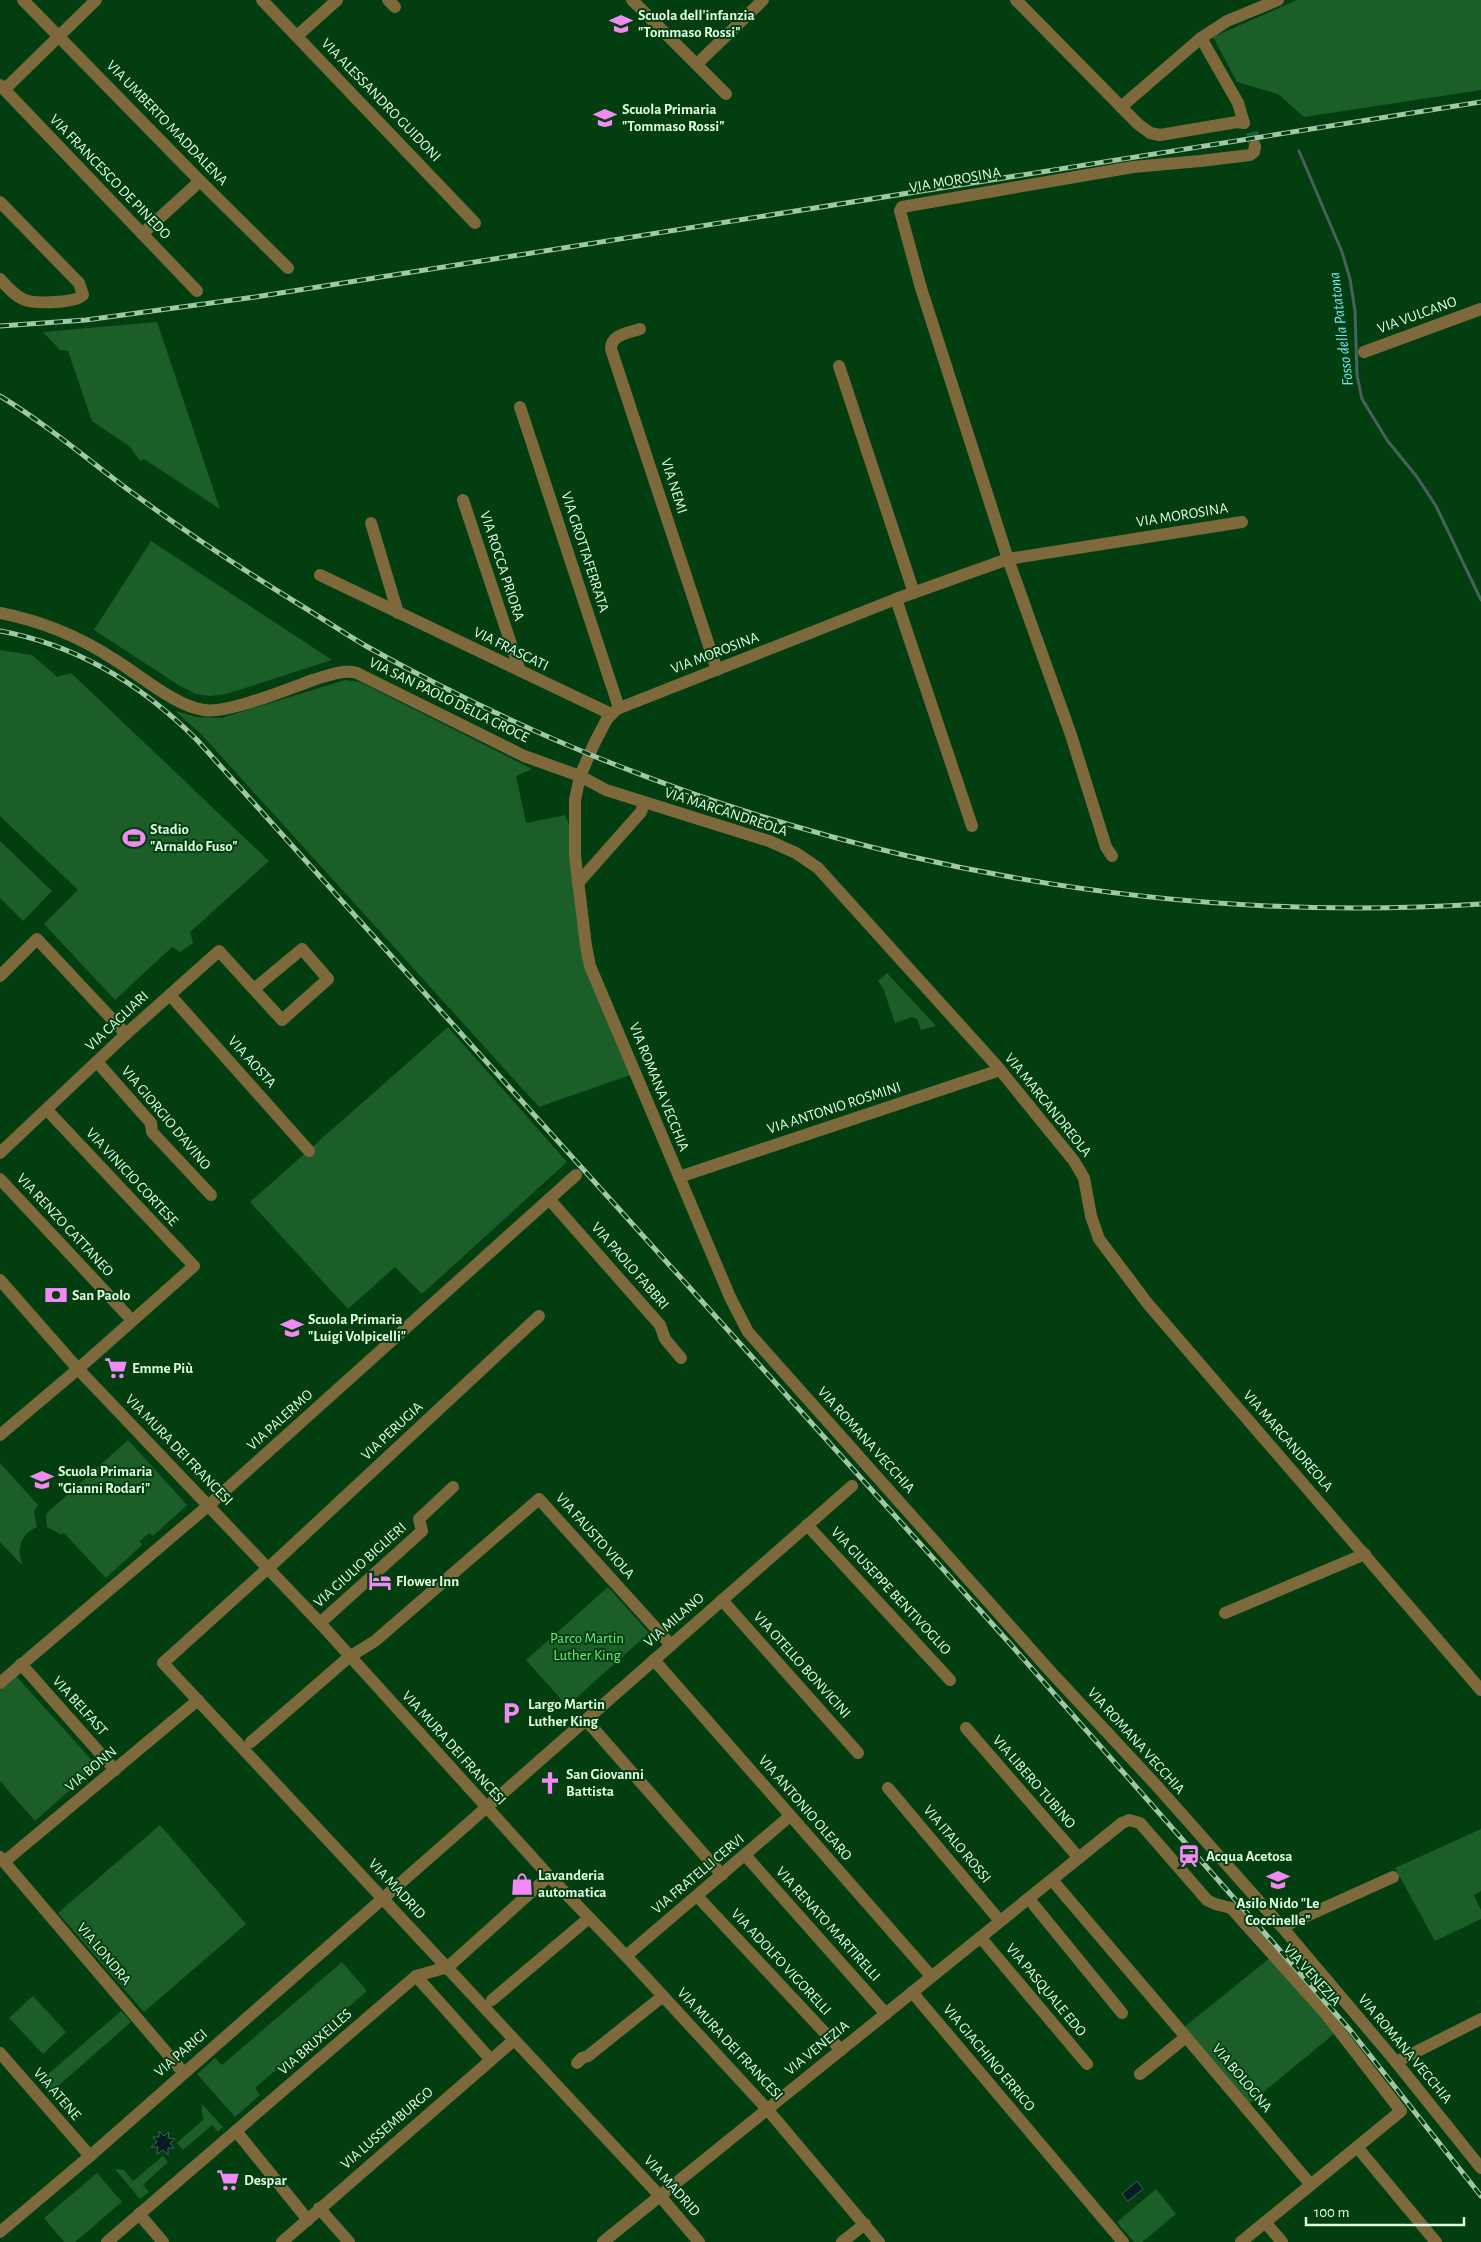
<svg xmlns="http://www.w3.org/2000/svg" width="1481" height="2242" viewBox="0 0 1481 2242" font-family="'Alegreya Sans',sans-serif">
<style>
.green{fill:#1b5e27}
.water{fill:#071e21;stroke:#48615a}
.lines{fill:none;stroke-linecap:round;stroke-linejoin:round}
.stream{stroke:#48615a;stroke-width:3}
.minor-tunnel{stroke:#245a30;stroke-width:12;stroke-dasharray:12 6;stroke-linecap:butt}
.minor{stroke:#7d693c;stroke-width:12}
.rail-casing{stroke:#a1c7a6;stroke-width:5}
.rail{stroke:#033e11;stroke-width:3;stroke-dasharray:9;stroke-linecap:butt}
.labels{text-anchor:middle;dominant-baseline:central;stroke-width:4;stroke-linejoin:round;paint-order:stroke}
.poi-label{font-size:15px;font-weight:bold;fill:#dffce0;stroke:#033e11;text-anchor:start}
.street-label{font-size:15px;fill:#dffce0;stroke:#033e11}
.park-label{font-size:15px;fill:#70e77e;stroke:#033e11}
.water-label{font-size:16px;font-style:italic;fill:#72e7f6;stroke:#033e11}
</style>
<rect width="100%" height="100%" fill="#033e11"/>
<g class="green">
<polygon points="1297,0 1481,0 1481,90 1304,117 1278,94 1237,82 1213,37"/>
<polygon points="157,322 220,509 144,459 140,461 129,446 92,421 68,351 60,350 43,332"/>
<polygon points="151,541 332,660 226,694 209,696 196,694 180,686 94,630"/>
<polygon points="0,650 32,655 57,677 71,673 269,861 190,932 193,943 180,952 172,947 115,1000 44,924 78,890 0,816"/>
<polygon points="345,680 360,682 532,769 516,776 526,823 565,815 573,834 589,962 636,1073 539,1107 201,734 175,711 197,717 221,718"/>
<polygon points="0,841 52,891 23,921 0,898"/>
<polygon points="887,973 936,1026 921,1030 917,1019 912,1017 895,1023 883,988 878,981"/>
<polygon points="448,1027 567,1162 422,1294 395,1267 348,1309 250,1202"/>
<polygon points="128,1440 187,1505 153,1536 149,1533 140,1541 142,1545 106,1578 64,1533 62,1535 47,1527 46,1514"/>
<path d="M0 1463 38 1505 34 1511 37 1527C22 1533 16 1547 22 1563L21 1564 0 1542Z"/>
<polygon points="608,1587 649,1633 567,1706 526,1660"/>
<polygon points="16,1676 97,1766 35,1821 0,1781 0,1690"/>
<polygon points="160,1825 246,1924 144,2012 58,1913"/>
<polygon points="1481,1829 1481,1891 1474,1895 1481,1910 1481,1919 1435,1941 1395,1868"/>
<polygon points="1270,1958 1335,2033 1249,2104 1183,2028"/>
<polygon points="342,1962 367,1991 255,2088 260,2095 235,2117 197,2074 215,2058 222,2065"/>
<polygon points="33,1996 66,2032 43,2054 9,2018"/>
<polygon points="121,2011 131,2022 49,2094 39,2082"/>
<polygon points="202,2104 223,2127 218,2132 212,2125 183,2150 177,2143 204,2119 202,2116"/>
<polygon points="163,2156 168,2162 143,2185 149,2192 140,2199 115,2169 124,2170 133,2181"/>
<polygon points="97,2173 122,2202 75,2242 64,2242 44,2218"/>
<polygon points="1156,2189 1176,2214 1142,2242 1134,2242 1117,2222"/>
</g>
<g class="water">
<polygon points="159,2131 164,2136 169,2132 168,2138 175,2139 170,2143 174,2148 168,2148 168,2155 163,2150 157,2154 158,2147 151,2147 157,2142 153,2137 159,2137"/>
<polygon points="1137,2181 1143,2189 1128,2201 1122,2194"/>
</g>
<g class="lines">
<polyline class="stream" points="1299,151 1342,252 1350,279 1355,311 1357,375 1362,399 1387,440 1417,477 1436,506 1481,600"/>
<polyline class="minor-tunnel" points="1252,132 1255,146"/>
<g class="minor">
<polyline points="23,0 200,181 288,268"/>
<polyline points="262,0 475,223"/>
<polyline points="388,0 395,7"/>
<polyline points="632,0 726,94"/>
<polyline points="1016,0 1138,124 1150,133 1160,135 1237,122 1244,123"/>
<polyline points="297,36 337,0"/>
<polyline points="697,64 763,0"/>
<polyline points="0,85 197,291"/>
<polyline points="5,89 96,0"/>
<polyline points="1121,107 1201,38"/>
<polyline points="1244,123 1238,103 1201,38 1227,21 1278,0"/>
<polyline points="1255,146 1254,152 1250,155 1200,161 1133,167 902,207 900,211 921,288 1008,559 896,599 617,709 607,719 594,744 580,776 575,800 575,856 586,946 590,966 730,1297 748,1332 1050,1671 1156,1785 1282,1927 1396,2062 1481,2168"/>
<path d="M0 202 79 283 83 295C77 303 35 304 25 300 15 296 7 287 0 279"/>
<polyline points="142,234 200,181"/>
<path d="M640 329C629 333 611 334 611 349L717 670"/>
<polyline points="1364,352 1481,309"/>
<polyline points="839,366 914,593"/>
<polyline points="520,407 619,708"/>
<polyline points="463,500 520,671"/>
<polyline points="371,523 398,613"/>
<polyline points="320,575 611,714"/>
<polyline points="896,599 972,826"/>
<path d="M0 613C41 621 80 637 115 660 140 675 175 706 204 710 227 714 288 689 313 680 327 676 342 669 357 673L524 756 580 776 606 790 769 841 796 853 818 868 996 1065 1074 1161 1084 1178 1091 1216 1099 1239 1148 1304 1481 1690"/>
<polyline points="1112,856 1106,847 1071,735 1008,559 1242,522"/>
<polyline points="578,883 641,812 644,803"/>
<polyline points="0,976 37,939 126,1034"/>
<polyline points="170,995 309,1151"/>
<polyline points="97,1062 151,1123 152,1132 211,1195"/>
<polyline points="0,1153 126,1034 219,951 282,1020 328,979 302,949 254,989"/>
<polyline points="679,1177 1000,1070"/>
<polyline points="0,1179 127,1315"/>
<polyline points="549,1199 660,1325 665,1339 681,1358"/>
<polyline points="0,1280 78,1369 320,1623 549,1876 626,1956 767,2109 879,2242"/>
<polyline points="539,1316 277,1560 163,1663 660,2196 699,2242"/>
<polyline points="0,1435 78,1369 194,1266 47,1110"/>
<polyline points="807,1525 950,1680"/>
<polyline points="722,1600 858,1753"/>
<polyline points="1225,1613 1365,1554"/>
<polyline points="320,1623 422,1531 419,1519 453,1487"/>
<polyline points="654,1660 931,1976"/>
<polyline points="21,1664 115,1770"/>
<polyline points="0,1683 209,1505 576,1175"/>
<polyline points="586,1720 722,1875"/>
<polyline points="966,1728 1079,1858"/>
<polyline points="251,1742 349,1657 375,1641 539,1499 671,1645"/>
<polyline points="888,1788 1000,1921"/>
<polyline points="745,1855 886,2014"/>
<polyline points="0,1857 183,2072"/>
<polyline points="4,1862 198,1700"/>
<polyline points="1052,1880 1186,2037"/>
<polyline points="697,1896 841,2050"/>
<polyline points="1029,1899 1122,2013"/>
<polyline points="1282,1927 1393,1877"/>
<polyline points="981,1938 1087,2064"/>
<polyline points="626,1956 790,1816"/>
<polyline points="416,1976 491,2060"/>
<polyline points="912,1992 1123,2242"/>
<polyline points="492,2000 589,1918"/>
<polyline points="0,2053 90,2156"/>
<polyline points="1396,2062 1481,2019"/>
<polyline points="577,2063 582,2058 588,2056 663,1996"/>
<polyline points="1140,2074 1186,2037 1311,2185"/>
<polyline points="236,2131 308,2220"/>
<polyline points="1357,2147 1436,2242"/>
<polyline points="319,2208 349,2242"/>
<polyline points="139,2214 163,2242"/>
<polyline points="1265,2222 1282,2242"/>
<polyline points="0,2232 90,2156 852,1486"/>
<polyline points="107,2242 416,1976 448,1967 549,1876"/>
<polyline points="282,2242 514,2040"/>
<polyline points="603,2242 1122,1823 1129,1820 1140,1823 1207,1900 1215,1904 1231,1908 1326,2014 1401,2111 1241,2242"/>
<polyline points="842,2242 865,2224"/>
</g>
<defs>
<g id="rail">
<polyline points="0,326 86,320 255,297 1481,102"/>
<path d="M0 396C46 424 87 459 130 491 184 531 240 568 297 603 320 617 342 632 366 646 703 835 1094 929 1481 904"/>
<path d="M0 631C78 645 142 685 197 740L1013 1647 1350 2030 1481 2196"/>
</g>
</defs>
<use href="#rail" class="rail-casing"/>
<use href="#rail" class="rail"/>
</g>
<defs>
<symbol id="school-bare" viewBox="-9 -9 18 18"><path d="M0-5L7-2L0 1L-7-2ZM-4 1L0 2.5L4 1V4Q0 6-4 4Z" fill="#f18af4" stroke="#033e11" stroke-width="2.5" paint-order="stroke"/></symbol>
<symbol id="stadium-bare" viewBox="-9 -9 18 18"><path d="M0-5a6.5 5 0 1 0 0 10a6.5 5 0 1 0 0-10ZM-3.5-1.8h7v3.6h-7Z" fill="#f18af4" stroke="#033e11" stroke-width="2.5" paint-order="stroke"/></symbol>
<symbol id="bank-bare" viewBox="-9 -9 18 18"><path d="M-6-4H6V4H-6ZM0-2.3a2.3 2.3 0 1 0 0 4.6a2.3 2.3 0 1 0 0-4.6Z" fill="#f18af4" stroke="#033e11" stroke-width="2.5" paint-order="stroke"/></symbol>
<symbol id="supermarket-bare" viewBox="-9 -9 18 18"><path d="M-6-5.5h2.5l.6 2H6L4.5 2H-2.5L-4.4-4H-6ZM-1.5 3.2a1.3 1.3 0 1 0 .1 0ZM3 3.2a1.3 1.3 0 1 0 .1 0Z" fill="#f18af4" stroke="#033e11" stroke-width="2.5" paint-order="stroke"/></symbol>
<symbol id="hotel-bare" viewBox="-9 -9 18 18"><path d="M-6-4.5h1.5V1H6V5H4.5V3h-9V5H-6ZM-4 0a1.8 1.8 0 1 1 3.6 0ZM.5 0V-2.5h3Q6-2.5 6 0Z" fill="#f18af4" stroke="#033e11" stroke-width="2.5" paint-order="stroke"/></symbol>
<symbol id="parking-bare" viewBox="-9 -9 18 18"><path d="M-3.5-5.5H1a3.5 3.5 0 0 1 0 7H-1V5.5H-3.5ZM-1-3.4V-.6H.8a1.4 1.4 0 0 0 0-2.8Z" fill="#f18af4" stroke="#033e11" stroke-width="2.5" paint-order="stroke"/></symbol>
<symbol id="church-bare" viewBox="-9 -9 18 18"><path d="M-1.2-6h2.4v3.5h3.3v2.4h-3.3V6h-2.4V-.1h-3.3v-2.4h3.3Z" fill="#f18af4" stroke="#033e11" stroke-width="2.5" paint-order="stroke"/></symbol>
<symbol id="station-bare" viewBox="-9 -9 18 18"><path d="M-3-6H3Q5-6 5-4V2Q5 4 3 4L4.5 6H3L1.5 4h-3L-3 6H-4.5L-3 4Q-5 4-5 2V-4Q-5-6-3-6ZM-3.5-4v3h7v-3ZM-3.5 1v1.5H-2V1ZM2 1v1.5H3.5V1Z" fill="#f18af4" stroke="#033e11" stroke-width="2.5" paint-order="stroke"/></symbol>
<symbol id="shop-bare" viewBox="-9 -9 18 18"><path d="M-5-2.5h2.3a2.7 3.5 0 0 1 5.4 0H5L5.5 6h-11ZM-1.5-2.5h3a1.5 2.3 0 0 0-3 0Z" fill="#f18af4" stroke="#033e11" stroke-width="2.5" paint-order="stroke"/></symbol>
</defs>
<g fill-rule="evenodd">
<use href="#school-bare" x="605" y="8" width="32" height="32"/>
<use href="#school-bare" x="589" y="102" width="32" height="32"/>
<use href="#stadium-bare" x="118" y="822" width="32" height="32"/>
<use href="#bank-bare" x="40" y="1279" width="32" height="32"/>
<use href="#school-bare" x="276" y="1312" width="32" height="32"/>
<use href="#supermarket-bare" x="100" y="1352" width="32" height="32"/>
<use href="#school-bare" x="26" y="1464" width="32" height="32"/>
<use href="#hotel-bare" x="364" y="1565" width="32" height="32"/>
<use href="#parking-bare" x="495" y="1697" width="32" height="32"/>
<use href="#church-bare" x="534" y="1767" width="32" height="32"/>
<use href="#station-bare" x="1173" y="1840" width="32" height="32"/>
<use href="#school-bare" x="1262" y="1864" width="32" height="32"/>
<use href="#shop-bare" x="506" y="1868" width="32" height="32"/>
<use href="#supermarket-bare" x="212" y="2164" width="32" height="32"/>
</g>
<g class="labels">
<g class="poi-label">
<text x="638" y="15">Scuola dell'infanzia<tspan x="638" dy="17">"Tommaso Rossi"</tspan></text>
<text x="622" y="109">Scuola Primaria<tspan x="622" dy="17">"Tommaso Rossi"</tspan></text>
<text x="150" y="829">Stadio<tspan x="150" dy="17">"Arnaldo Fuso"</tspan></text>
<text x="72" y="1295">San Paolo</text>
<text x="308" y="1319">Scuola Primaria<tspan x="308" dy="17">"Luigi Volpicelli"</tspan></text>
<text x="132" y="1368">Emme Più</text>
<text x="58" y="1471">Scuola Primaria<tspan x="58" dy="17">"Gianni Rodari"</tspan></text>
<text x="396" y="1581">Flower Inn</text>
<text x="528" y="1704">Largo Martin<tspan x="528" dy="17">Luther King</tspan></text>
<text x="566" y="1774">San Giovanni<tspan x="566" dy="17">Battista</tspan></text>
<text x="1206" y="1856">Acqua Acetosa</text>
<text x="538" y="1875">Lavanderia<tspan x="538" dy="17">automatica</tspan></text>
<text x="1278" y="1903" text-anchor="middle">Asilo Nido "Le<tspan x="1278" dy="17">Coccinelle"</tspan></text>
<text x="244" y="2180">Despar</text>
</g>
<g class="street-label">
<text transform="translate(381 100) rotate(46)">VIA ALESSANDRO GUIDONI</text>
<text transform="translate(167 123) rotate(46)">VIA UMBERTO MADDALENA</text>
<text transform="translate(110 177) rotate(46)">VIA FRANCESCO DE PINEDO</text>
<text transform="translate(955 180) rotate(-10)">VIA MOROSINA</text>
<text transform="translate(1417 315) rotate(-20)">VIA VULCANO</text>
<text transform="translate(674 486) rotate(72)">VIA NEMI</text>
<text transform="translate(1182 515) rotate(-9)">VIA MOROSINA</text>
<text transform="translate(585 552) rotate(72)">VIA GROTTAFERRATA</text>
<text transform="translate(502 566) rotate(72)">VIA ROCCA PRIORA</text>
<text transform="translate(511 649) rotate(26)">VIA FRASCATI</text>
<text transform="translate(715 653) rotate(-21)">VIA MOROSINA</text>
<text transform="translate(449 700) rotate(26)">VIA SAN PAOLO DELLA CROCE</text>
<text transform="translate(726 812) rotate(18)">VIA MARCANDREOLA</text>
<text transform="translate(117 1021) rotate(-43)">VIA CAGLIARI</text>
<text transform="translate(252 1062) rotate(48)">VIA AOSTA</text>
<text transform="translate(659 1087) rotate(68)">VIA ROMANA VECCHIA</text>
<text transform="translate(1048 1105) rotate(51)">VIA MARCANDREOLA</text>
<text transform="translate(834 1108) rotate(-18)">VIA ANTONIO ROSMINI</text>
<text transform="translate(166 1118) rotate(50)">VIA GIORGIO D'AVINO</text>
<text transform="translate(132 1177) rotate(47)">VIA VINICIO CORTESE</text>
<text transform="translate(65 1225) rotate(47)">VIA RENZO CATTANEO</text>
<text transform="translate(630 1266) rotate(49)">VIA PAOLO FABBRI</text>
<text transform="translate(280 1420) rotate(-42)">VIA PALERMO</text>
<text transform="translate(392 1431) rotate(-43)">VIA PERUGIA</text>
<text transform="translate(866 1440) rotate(48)">VIA ROMANA VECCHIA</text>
<text transform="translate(1288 1441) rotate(49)">VIA MARCANDREOLA</text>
<text transform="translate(179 1450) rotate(46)">VIA MURA DEI FRANCESI</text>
<text transform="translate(595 1536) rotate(48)">VIA FAUSTO VIOLA</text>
<text transform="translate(360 1565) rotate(-42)">VIA GIULIO BIGLIERI</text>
<text transform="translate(891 1591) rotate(47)">VIA GIUSEPPE BENTIVOGLIO</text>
<text transform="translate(674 1620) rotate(-41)">VIA MILANO</text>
<text transform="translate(802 1665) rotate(48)">VIA OTELLO BONVICINI</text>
<text transform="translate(80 1706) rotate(48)">VIA BELFAST</text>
<text transform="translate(1136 1741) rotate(48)">VIA ROMANA VECCHIA</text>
<text transform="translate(454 1748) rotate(48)">VIA MURA DEI FRANCESI</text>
<text transform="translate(91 1769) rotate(-40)">VIA BONN</text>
<text transform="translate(1034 1782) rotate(49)">VIA LIBERO TUBINO</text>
<text transform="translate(805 1808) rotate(49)">VIA ANTONIO OLEARO</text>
<text transform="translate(957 1844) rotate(50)">VIA ITALO ROSSI</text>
<text transform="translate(698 1874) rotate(-40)">VIA FRATELLI CERVI</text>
<text transform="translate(397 1889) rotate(47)">VIA MADRID</text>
<text transform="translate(828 1924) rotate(48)">VIA RENATO MARTIRELLI</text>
<text transform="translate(104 1954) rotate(50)">VIA LONDRA</text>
<text transform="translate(781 1962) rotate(47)">VIA ADOLFO VIGORELLI</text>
<text transform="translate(1312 1975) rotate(48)">VIA VENEZIA</text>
<text transform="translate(1046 1990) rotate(50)">VIA PASQUALE EDO</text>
<text transform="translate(315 2042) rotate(-41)">VIA BRUXELLES</text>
<text transform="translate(730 2044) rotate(47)">VIA MURA DEI FRANCESI</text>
<text transform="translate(817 2048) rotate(-39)">VIA VENEZIA</text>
<text transform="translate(1405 2049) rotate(50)">VIA ROMANA VECCHIA</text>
<text transform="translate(181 2053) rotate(-41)">VIA PARIGI</text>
<text transform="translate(989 2058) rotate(50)">VIA GIACHINO ERRICO</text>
<text transform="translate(1242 2078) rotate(50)">VIA BOLOGNA</text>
<text transform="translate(57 2094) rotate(49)">VIA ATENE</text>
<text transform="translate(387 2128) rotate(-41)">VIA LUSSEMBURGO</text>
<text transform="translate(672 2186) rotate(48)">VIA MADRID</text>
</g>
<g class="park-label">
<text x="587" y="1638">Parco Martin<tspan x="587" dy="17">Luther King</tspan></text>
</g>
<g class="water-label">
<text transform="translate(1341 329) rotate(-97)">Fosso della Patatona</text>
</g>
</g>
<path d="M1306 2217v8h158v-8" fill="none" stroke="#dffce0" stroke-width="2.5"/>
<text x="1314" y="2217" font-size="15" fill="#dffce0" stroke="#033e11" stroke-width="4" paint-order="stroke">100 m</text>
</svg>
